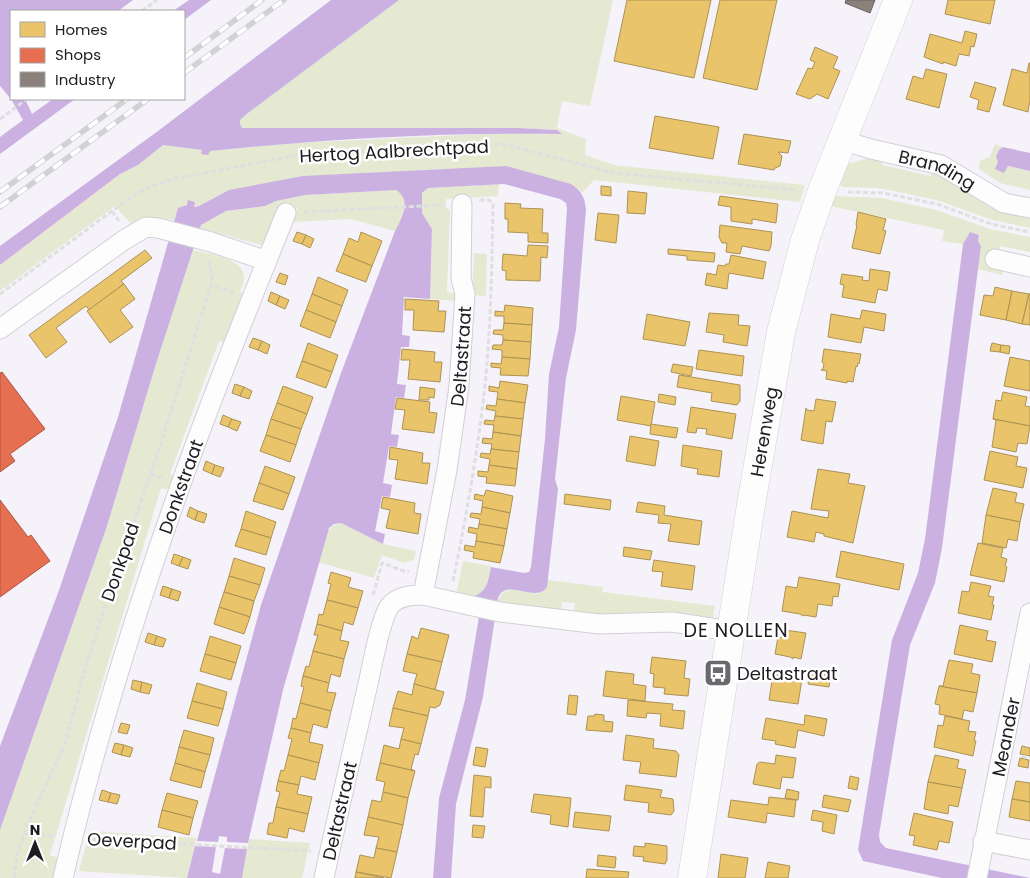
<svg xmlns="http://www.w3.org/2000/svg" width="1030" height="878" viewBox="0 0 1030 878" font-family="Poppins,sans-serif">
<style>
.green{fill:#e5e9d2}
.water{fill:#cbb1e2}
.homes{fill:#e9c46a;stroke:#ac9254}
.shops{fill:#e76f51;stroke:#ab5643}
.industry{fill:#8a817c;stroke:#6a6361}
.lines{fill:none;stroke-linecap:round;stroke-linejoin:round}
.street-casing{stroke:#d2cfd5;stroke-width:21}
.secondary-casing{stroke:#d2cfd5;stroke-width:29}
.path{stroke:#dfdee0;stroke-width:3;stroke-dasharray:5 2.5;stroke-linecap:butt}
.street{stroke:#fefdfe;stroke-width:19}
.secondary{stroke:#fefdfe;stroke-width:28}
.rail-casing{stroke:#d2d1d4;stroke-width:5.5}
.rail{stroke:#fff;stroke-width:4;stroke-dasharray:11;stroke-linecap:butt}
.labels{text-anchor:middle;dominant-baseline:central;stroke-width:5;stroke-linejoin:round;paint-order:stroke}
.street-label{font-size:18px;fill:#1f1c21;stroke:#fff}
.poi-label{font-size:18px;fill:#1f1c21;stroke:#fff;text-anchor:start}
.neighbourhood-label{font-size:19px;letter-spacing:1px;fill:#1f1c21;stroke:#fff}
</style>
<rect width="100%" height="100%" fill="#f6f2fa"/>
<g class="green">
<path d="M399 0H613L590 106 562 101 557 128 586 139 585 155 614 165 805 185 800 202 594 180 582 193 579 189 506 166 229 190 199 206 187 205 178 208 174 220C158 218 144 214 131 224L115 206 0 291V265L120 174 138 165 163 145 209 151 295 143 503 133 561 134 557 130 518 128H242L240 124V120L248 113Z"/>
<polygon points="995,144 1003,147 999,150 1007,166 1030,171 1030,190 1000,183 978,168 981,160 990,157"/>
<polygon points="871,157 882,160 882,165 931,176 933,171 1030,214 1030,228 993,220 936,200 889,190 874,188 842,187 838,182 845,165"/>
<polygon points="499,184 498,196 446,199 446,208 449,209 450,211 447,292 457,294 456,301 430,299 432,229 422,213 422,193 428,188"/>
<path d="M396 190C412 200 402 218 395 231L350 219 292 222 297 208 275 213 274 227 265 246 200 228 201 225 226 211 265 206 276 201 305 195Z"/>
<path d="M835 196 882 198 936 210 990 229 1030 237V252L1000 246C998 256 1005 265 1002 275L978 269 981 246 978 241 979 235 970 232 963 244 942 241 944 230 830 206Z"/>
<path d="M193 250C208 254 247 258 244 280 243 284 241 289 240 292L245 294 225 343 219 341 170 474 175 477 169 490 161 488 50 855 58 858 53 878H0V830L107 526 155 367Z"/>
<polygon points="474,253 487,254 486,296 472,295"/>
<path d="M341 523 383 544 416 551 414 560 404 563 382 555 374 578 318 562C322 548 324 525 341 523Z"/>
<path d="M463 561 491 566C486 592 484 599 456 595Z"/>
<path d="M547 580 603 587 602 592 715 606 713 618 677 613 588 614 574 613 575 603 562 602 561 611 498 602C501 583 524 592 537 594L547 587Z"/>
<polygon points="90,831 197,838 187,878 79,871"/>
<polygon points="249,839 310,843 302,878 242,878"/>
</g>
<g class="water">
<polygon points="0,0 133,0 118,11 11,11 11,99 0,86"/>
<polygon points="189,0 211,0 184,20 184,11 173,11"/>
<path d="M331 0H399L248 113 240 120V124L242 128H518L557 130 562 134C444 132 326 139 210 151L208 155 201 154 202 150 163 145 138 165 120 174 0 265V246L158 131Z"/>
<polygon points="11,99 25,99 32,114 53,99 75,99 0,154 0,137 23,120"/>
<polygon points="1003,147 1030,153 1030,171 1008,166 1004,173 995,169 998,162 996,156 999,150"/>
<path d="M506 166 571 184C582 191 585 198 586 210L576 330 566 378 555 479 558 489 547 587C535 604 507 577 498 598L483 697 456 804 451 878H433L439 798 465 700 482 599 471 597C487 593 488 582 491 567L524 573 529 572 531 567 545 439 549 374 559 327 567 209 566 203 560 199 504 184 428 188 422 193V213L432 229 430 299 404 297 402 335 410 336 409 347H401L397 384 406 385 404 398 396 397 391 434 399 435 397 447 389 446 383 483 392 485 390 497 382 496 375 531 385 534 383 544 341 523 334 524 329 528 283 690 248 843 227 842V837L219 836 218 842 197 841 261 605 341 373 395 231C402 218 412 200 396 190L305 195 276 201 265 206 226 211 201 225 155 367 107 526 0 830V746L58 593 118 417 178 208 187 205 188 200 195 202 194 207 199 206 229 190 303 176Z"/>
<polygon points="970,232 979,235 978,241 981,246 942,548 935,583 910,645 879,835 880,842 886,848 1030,878 942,878 863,861 858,850 892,640 918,573 925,539 963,244"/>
<polygon points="195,846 216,847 212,872 220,874 225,848 247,849 242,878 187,878"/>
</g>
<g class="homes">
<polygon points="627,0 711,0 694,78 614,61"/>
<polygon points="720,0 777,0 757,90 703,78"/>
<polygon points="948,0 995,0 990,24 945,14"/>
<polygon points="965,31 977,34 974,47 971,46 969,56 959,54 956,66 943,62 943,64 924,57 930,34 962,43"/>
<polygon points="815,47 838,57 833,68 840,71 828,99 817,94 810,99 796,94 808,68 812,69 815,62 810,60"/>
<polygon points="1029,63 1030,63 1030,100 1028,112 1003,105 1012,69 1027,73"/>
<polygon points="926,69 947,74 939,108 906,99 913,76 923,79"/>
<polygon points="975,82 996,88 989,112 977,109 979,100 970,97"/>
<polygon points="655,116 719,127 713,159 649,148"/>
<polygon points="744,134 791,141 788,153 778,152 782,156 780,166 775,168 774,170 738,164"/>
<polygon points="601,186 611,187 611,196 601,195"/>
<polygon points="628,191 647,193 645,214 627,213"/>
<polygon points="720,196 778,204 776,223 752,219 752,224 731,221 731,207 718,205"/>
<polygon points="505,203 521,204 520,208 543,209 542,233 548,233 548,243 528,242 528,233 508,232 508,219 505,219"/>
<polygon points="858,212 886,219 883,230 886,231 880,254 852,248 857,225 856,225"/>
<polygon points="598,213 619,215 616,243 595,240"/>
<polygon points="720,225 772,232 771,246 769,251 742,246 740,254 726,252 727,243 722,243 719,237"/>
<polygon points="297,232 306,235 302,244 293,241"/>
<polygon points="361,232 382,241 372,266 343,254 349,238 358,242"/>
<polygon points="306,235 314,239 310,248 302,244"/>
<polygon points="528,245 548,246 547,258 541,257 540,281 506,280 506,271 502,270 503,254 527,256"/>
<polygon points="668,249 715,253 714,262 687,260 687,256 668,254"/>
<polygon points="145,250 152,258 121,281 124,284 89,310 86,306 56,328 67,342 46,358 29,335"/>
<polygon points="343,254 372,266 366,282 336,271"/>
<polygon points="731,255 766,262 763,279 729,273 727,289 705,285 707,273 716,275 718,265 725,266 726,264 729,264"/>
<polygon points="870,269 890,272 887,291 878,289 875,303 842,297 844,285 840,284 842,274 863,277 862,280 869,281"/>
<polygon points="280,273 288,276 285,285 276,282"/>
<polygon points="318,277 348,290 342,306 312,294"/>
<polygon points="124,284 135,299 120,310 133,327 110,343 87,311"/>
<polygon points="995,287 1012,291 1006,320 980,315 984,295 993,296"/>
<polygon points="1012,291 1029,294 1022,324 1006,320"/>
<polygon points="271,292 280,296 276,305 268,301"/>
<polygon points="312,294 342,306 336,322 306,310"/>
<polygon points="1029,294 1030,294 1030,325 1022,324"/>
<polygon points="280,296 289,300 285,309 276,305"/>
<polygon points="405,299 439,301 438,311 446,311 444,332 413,330 414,310 405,310"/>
<polygon points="505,305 533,308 532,325 504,323 504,316 495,316 495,311 504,312"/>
<polygon points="306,310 336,322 330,338 300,326"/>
<polygon points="862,310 886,314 884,331 864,327 861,343 828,337 831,314 860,319"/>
<polygon points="709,313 739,315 738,325 750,326 747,346 723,342 724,335 706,332"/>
<polygon points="647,314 690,322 685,346 643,339"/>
<polygon points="504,323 532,325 531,342 503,340 503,335 493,334 494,330 503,330"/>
<polygon points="253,338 262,341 258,350 249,347"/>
<polygon points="503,340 531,342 530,359 502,357 502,350 492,349 493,345 502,345"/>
<polygon points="262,341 270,345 267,354 258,350"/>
<polygon points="308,343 338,355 332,372 302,361"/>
<polygon points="992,343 1001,345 1000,352 990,351"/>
<polygon points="1001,345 1010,346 1009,354 1000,352"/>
<polygon points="402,349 435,352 434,362 442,362 440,382 408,379 410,360 401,360"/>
<polygon points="824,349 861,354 859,364 858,363 857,367 856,366 853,382 847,381 847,383 826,379 827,371 821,370 823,369 824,364 822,362"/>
<polygon points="699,350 744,356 742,376 696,369"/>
<polygon points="502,357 530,359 528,376 500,375 501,368 491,367 491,363 501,364"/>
<polygon points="1010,357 1030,361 1030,391 1004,386"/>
<polygon points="302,361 332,372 326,388 296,377"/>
<polygon points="673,364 693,367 691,376 671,372"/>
<polygon points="679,375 740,385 740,401 737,405 711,401 712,393 677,387"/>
<polygon points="500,381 528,385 525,403 497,399 498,392 489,391 489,386 499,388"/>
<polygon points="235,384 244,387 240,396 232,393"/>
<polygon points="283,386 313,397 307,414 277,403"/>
<polygon points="244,387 252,391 249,399 240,396"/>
<polygon points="420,387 435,389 434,398 429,397 429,400 419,400"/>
<polygon points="1003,392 1027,397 1025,406 1030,407 1030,426 993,419 996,400 1001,401"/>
<polygon points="659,394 676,397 675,405 658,402"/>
<polygon points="621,396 655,402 651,426 617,420"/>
<polygon points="397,398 430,402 429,412 437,413 434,433 402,429 405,410 395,409"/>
<polygon points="497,399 525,403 523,419 495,416 496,411 486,409 487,405 496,406"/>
<polygon points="816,399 836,402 832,422 826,421 823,444 801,440 806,408 807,410 814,411"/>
<polygon points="277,403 307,414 301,429 271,419"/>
<polygon points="691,407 736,414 732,439 706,434 707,429 697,428 696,433 687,432"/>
<polygon points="223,415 232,419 228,427 220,424"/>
<polygon points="495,416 523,419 521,436 493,432 494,425 484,424 485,420 494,421"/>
<polygon points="232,419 241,422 237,431 228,427"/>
<polygon points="271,419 301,429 296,445 266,435"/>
<polygon points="993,419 1030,426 1027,444 1018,443 1016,452 992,447 996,420"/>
<polygon points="651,424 678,428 676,438 650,434"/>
<polygon points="493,432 521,436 519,452 491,449 492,444 482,443 483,438 492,439"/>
<polygon points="266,435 296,445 290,462 260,451"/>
<polygon points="630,436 659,441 655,466 626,461"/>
<polygon points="683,445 722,451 719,477 697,474 698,469 681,466"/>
<polygon points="390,447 423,453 422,463 430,463 427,484 395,479 398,460 389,459"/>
<polygon points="491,449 519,452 517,469 489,465 490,459 480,457 481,453 490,454"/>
<polygon points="990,451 1018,457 1016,466 1027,468 1023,488 984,480"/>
<polygon points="206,461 215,465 212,474 203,470"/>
<polygon points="215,465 224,468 220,477 212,474"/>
<polygon points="489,465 517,469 515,486 486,483 487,477 478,476 478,471 488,472"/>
<polygon points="265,466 295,477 289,494 259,483"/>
<polygon points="818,469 850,474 848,483 865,486 853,543 824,536 824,534 816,532 814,542 787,537 792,511 828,518 829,511 811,509"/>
<polygon points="259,483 289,494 283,510 253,501"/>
<polygon points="993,488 1017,493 1015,502 1024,504 1020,522 986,515"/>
<polygon points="486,490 513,496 510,513 482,507 483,501 474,499 475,494 484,496"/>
<polygon points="565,494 611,500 610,510 564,504"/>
<polygon points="383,497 415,503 414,513 421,514 418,534 386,528 390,510 381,508"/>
<polygon points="638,502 665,506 664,515 702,521 699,545 668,541 671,524 658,523 659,515 636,512"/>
<polygon points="190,507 198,511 195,520 187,516"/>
<polygon points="482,507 510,513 507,529 479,524 480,519 470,517 471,513 481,514"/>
<polygon points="198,511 207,514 204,523 195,520"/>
<polygon points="246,511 276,522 271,538 241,529"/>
<polygon points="986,515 1020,522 1017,541 1008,539 1006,548 982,543"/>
<polygon points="479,524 507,529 504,546 476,541 477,534 468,532 469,527 478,529"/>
<polygon points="241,529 271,538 266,555 235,546"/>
<polygon points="476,541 504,546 500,563 473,558 474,552 464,550 465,545 475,547"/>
<polygon points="978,543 1003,548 1001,557 1007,559 1005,566 1007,567 1004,582 970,575"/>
<polygon points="624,547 652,551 650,560 623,556"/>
<polygon points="841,551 904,564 899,590 836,577"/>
<polygon points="174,554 183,557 179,566 171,563"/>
<polygon points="183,557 191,560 188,569 179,566"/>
<polygon points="234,558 265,568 260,585 229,576"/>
<polygon points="654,560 695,566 692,590 661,586 663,572 652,571"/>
<polygon points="331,572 351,578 348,587 363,591 358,608 327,600 331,584 328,583"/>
<polygon points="229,576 260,585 254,601 224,592"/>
<polygon points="799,577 840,584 838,597 833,596 832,606 818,604 816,617 803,615 803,616 800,614 782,611 786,586 797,588"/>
<polygon points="971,582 991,586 988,596 994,597 992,605 994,605 991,620 958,613 962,591 969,592"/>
<polygon points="163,586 172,589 169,598 160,595"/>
<polygon points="172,589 181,592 178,601 169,598"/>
<polygon points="224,592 254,601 250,617 219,607"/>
<polygon points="327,600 358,608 353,625 344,622 342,631 317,624 319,614 323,615"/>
<polygon points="219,607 250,617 244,634 214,624"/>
<polygon points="317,624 342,631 340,640 349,642 344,659 313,651 318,635 314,635"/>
<polygon points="960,625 988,631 986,640 996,642 992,662 954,654"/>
<polygon points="421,628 449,635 442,662 407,654 412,636 418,639"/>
<polygon points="785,630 806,633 801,659 793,657 793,659 790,657 775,654 778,637 784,638"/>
<polygon points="148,633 157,636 154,645 145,642"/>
<polygon points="157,636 166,639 163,647 154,645"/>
<polygon points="210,636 241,646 236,663 205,654"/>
<polygon points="313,651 344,659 340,677 331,674 329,683 303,676 306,666 309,667"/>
<polygon points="205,654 236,663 231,680 200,671"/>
<polygon points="407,654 442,662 435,690 414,684 417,674 403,671"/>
<polygon points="652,657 686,661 684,678 690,679 688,696 664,694 665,688 653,687 654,674 650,673"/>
<polygon points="949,660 973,664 971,673 980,675 977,693 939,686 943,686"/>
<polygon points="606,671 634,674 633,684 646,686 645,701 603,696"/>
<polygon points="810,672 831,675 829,687 808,684"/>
<polygon points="773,674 802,679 798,704 769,700"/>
<polygon points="303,676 329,683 327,692 336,693 331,711 300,703 304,687 301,686"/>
<polygon points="133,680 142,682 140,692 131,689"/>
<polygon points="142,682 152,685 149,694 140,692"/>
<polygon points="197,683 227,692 223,709 192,701"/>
<polygon points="414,684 444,692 440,705 435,708 430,707 428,716 393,708 398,691 412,695"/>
<polygon points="939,686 977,693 973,712 964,710 962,719 939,714 940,705 935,704"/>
<polygon points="569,695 578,696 576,715 567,714"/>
<polygon points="628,700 673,704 672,710 685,711 683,729 660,726 661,714 647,713 646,718 627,716"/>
<polygon points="192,701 223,709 218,726 187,718"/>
<polygon points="300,703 331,711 327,728 313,724 311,733 291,728 293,718 296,719"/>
<polygon points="393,708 428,716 421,744 401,739 404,728 389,726"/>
<polygon points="595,714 604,715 604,721 613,722 612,732 586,730 588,716 594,716"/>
<polygon points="805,715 827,719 824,736 798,730 795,748 775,744 776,741 762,739 766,718 804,725"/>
<polygon points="945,716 970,721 968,731 976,732 974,741 976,741 975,745 973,756 934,747 938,725 943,726"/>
<polygon points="121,723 130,725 127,734 118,732"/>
<polygon points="291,728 311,733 309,742 323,745 319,763 288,755 292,739 288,738"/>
<polygon points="184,730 214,738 210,755 179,747"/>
<polygon points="626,735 654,739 653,748 676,751 679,755 676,777 639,773 641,762 623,760"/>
<polygon points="401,739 421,744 418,755 415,754 411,769 415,771 380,763 384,745 399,749"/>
<polygon points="115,743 124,745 121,755 112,752"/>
<polygon points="124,745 133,748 130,757 121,755"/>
<polygon points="1022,746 1030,748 1030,756 1020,754"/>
<polygon points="179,747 210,755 205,772 175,763"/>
<polygon points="476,747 488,749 485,767 473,765"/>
<polygon points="288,755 319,763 315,780 301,776 299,785 278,781 281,770 284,771"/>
<polygon points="776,755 796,758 793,778 782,777 780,789 753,784 757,764 760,762 775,764"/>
<polygon points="935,755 959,760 957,768 966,770 962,788 928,782"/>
<polygon points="1020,758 1029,760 1028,768 1018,766"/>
<polygon points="175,763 205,772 201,788 170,780"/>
<polygon points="380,763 415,771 408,798 383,792 385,782 376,780"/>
<polygon points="474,775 491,777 491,788 485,787 483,817 470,816"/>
<polygon points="850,776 859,778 857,790 848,788"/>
<polygon points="278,781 299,785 297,794 312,797 308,814 276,807 280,792 276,791"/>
<polygon points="1016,781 1030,783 1030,802 1012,799"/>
<polygon points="928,782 962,788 958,807 949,805 948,814 924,809"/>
<polygon points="626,785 662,790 660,797 673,799 674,811 671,815 648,812 649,803 624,800"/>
<polygon points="787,789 799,792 798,800 785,798"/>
<polygon points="102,790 111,793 108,802 99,800"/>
<polygon points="383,792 408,798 403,825 368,817 372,800 381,802"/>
<polygon points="111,793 120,795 117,804 108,802"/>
<polygon points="167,793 198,801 193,818 162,810"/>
<polygon points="534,794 571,798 568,827 550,824 551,815 531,812"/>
<polygon points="824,795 851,800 848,812 822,807"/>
<polygon points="769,797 796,800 794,817 767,813 766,823 728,817 731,800 768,805"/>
<polygon points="1012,799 1030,802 1030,821 1009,817"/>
<polygon points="276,807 308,814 304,832 289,828 287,838 267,834 269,823 273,823"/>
<polygon points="162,810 193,818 189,835 158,827"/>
<polygon points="813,810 837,815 834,834 822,831 823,822 811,820"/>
<polygon points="575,812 611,816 609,831 573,827"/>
<polygon points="914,813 953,822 949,843 939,841 937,850 913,845 915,836 909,835"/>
<polygon points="368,817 403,825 397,852 376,848 379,837 364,835"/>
<polygon points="473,825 485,826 483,838 472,837"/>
<polygon points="645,843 667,846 667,860 665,864 643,861 644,857 633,856 634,846 645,847"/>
<polygon points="376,848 397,852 391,878 356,872 360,855 374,858"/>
<polygon points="721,854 748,858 745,878 718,878"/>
<polygon points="598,855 616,857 615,868 597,866"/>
<polygon points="768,862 790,866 788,878 765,878"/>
<polygon points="587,869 629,872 628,878 586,878"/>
<polygon points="356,872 384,878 355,878"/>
</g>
<g class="shops">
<polygon points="2,372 45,429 10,454 15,461 0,472 0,373"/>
<polygon points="0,500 28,537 31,535 50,561 0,597"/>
</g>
<polygon class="industry" points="846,0 875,0 870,13 845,3"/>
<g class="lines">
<defs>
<g id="street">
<path id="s1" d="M841 140 871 149 941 165 1004 203 1030 208"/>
<polyline points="995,259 1030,267"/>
<polyline points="0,329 124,240 146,227 158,228 211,242 267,261"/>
<path id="s2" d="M423 595 447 470 459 386 465 294 461 278 462 204"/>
<polyline points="983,841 1030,850"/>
<path id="s3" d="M63 878C94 745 135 613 181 484 213 393 250 303 286 213"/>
<path id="s4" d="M324 878C338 813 353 749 368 684 372 666 380 621 389 607 397 596 411 595 423 595L500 612 599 624 672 622 731 631"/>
<path id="s5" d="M977 878 1030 613"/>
</g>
<g id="secondary">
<path id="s6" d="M692 878 752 499 781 332 805 240 822 191 898 0"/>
</g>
</defs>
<use href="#street" class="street-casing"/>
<use href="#secondary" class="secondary-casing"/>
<g class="path">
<polyline points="142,11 157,0"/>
<polyline points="0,119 27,99"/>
<polyline points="848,192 883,193 937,204 991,224 1030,232"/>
<polyline points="112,211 119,221"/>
<polyline points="304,212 443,205"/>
<polyline points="209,261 213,285"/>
<polyline points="0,294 112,211 138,193 152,186 173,179 299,155 504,144 614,173 796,190"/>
<polyline points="151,474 164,478"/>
<path d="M453 581C467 513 479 444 486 375 491 318 492 261 493 204L489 200H479"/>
<polyline points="373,595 382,563 404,571 409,571"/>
<polyline points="1022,756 1030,758"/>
<polyline points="25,834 54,836"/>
<polyline points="92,839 311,851"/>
<polyline points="14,878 17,854 27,826 66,741 86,665 120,561 156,459 211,285 235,293"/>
</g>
<use href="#street" class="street"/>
<use href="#secondary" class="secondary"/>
<defs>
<g id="rail">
<polyline points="184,58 262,0"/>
<polyline points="184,73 284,0"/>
<polyline points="0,192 127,99"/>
<polyline points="0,207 148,99"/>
</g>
</defs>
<use href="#rail" class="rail-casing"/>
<use href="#rail" class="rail"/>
</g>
<defs>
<symbol id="bus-square" viewBox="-11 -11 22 22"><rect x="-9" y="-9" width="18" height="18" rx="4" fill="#6a676d" stroke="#fff"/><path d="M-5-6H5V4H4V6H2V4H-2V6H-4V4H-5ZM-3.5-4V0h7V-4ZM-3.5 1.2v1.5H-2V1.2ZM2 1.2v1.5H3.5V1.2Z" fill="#fff"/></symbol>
</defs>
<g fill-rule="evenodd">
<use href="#bus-square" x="702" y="657" width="32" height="32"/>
</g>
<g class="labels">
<g class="street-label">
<text transform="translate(394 151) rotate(-3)">Hertog Aalbrechtpad</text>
<text stroke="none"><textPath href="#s1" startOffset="101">Branding</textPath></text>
<text stroke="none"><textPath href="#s2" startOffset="242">Deltastraat</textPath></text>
<text stroke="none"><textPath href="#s6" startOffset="452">Herenweg</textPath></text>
<text stroke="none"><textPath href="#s3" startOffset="409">Donkstraat</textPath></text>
<text transform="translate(120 562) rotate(-71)">Donkpad</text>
<text stroke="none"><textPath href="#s5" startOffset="144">Meander</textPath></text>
<text stroke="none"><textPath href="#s4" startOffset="69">Deltastraat</textPath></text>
<text transform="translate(132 841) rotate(3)">Oeverpad</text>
</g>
<g class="poi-label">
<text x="737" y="673">Deltastraat</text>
</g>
<g class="neighbourhood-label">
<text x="736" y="630">DE NOLLEN</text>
</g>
</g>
<rect x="10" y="10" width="175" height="90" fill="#ffffff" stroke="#a5a4a6"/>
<rect x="20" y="22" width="25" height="15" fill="#e9c46a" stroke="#a5a4a6"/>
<text x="55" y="35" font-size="15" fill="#1f1c21">Homes</text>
<rect x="20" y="48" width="25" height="15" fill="#e76f51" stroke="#a5a4a6"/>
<text x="55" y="60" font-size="15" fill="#1f1c21">Shops</text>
<rect x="20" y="72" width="25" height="15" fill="#8a817c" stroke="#a5a4a6"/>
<text x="55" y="85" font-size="15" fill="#1f1c21">Industry</text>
<g transform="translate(35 843)" stroke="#ffffff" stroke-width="4" paint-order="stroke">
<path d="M0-4L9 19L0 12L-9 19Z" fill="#1f1c21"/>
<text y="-8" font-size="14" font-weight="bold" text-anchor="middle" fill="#1f1c21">N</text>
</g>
</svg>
